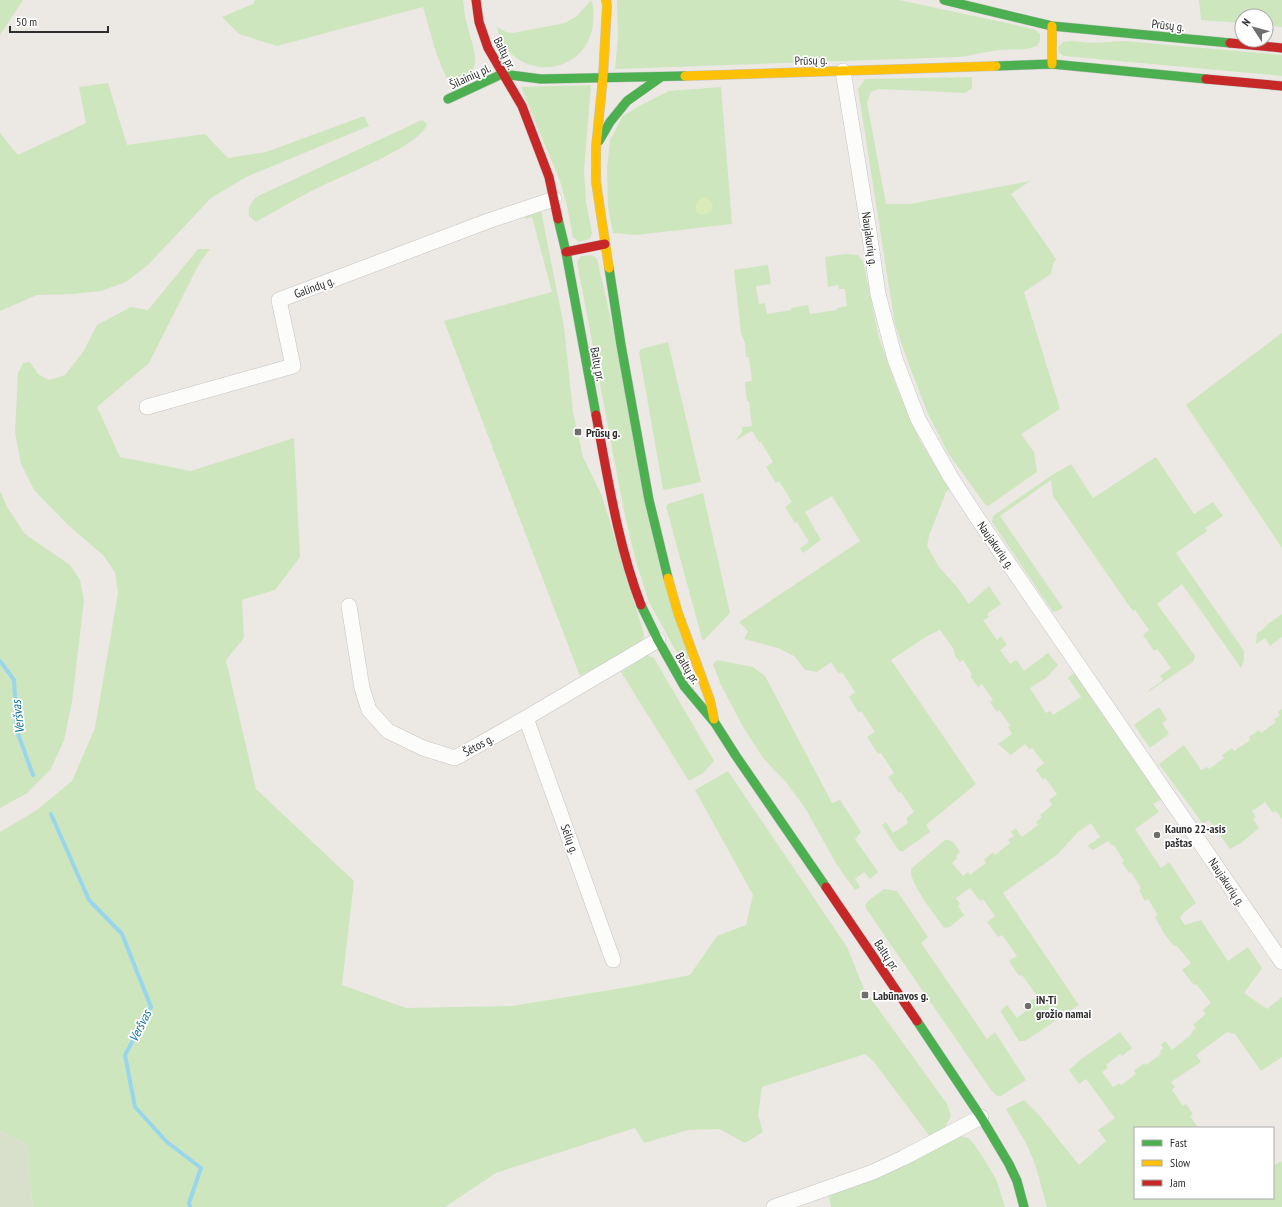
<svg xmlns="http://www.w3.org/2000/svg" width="1282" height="1207" viewBox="0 0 1282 1207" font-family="'PT Sans Narrow',sans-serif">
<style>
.green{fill:#cee6be}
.cemetery{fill:#d8e0cc}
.pitch{fill:#d9eabb}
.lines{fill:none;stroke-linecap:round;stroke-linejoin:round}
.stream{stroke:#99d6ec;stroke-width:4}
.street-casing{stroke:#c5c4c5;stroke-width:16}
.fast-casing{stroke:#c5c4c5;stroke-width:10}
.slow-casing{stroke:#c5c4c5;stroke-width:10}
.jam-casing{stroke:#c5c4c5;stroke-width:10}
.street{stroke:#fcfcfb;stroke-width:15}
.fast{stroke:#4caf50;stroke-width:9}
.slow{stroke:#ffc107;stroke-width:9}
.jam{stroke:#c62828;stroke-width:9}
.poi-dot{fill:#706f6e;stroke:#fff;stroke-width:1.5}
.labels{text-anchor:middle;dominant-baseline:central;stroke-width:3.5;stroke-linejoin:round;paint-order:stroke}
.street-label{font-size:12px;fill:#2e2e2e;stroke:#fff}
.poi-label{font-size:12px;font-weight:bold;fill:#2e2e2e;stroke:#fff;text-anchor:start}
.water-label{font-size:13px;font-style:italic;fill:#0d6fa3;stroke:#fff}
</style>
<rect width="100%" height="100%" fill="#ece8e4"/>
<g class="green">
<polygon points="0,0 23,0 0,35"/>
<path d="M255 0H463C464 9 465 19 468 28 472 44 482 64 467 79 464 82 458 84 454 86 440 77 429 25 423 7L277 46 239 34 222 17 253 4Z"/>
<path d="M591 0C594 6 594 17 593 24 587 79 509 83 497 27L506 32 513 33 565 23 577 16Z"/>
<path d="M617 0H899L1034 29 1040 34V41L1037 46C1023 52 1008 48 993 51 982 52 971 56 959 57L615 69 618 37Z"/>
<polygon points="1199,0 1282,0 1282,27 1266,25 1266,16 1242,16 1242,23 1201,20"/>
<polygon points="1069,41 1094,43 1124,41 1282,55 1282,76 1064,56 1059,53 1058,47 1063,42"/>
<polygon points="972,77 972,88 965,93 878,89 871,92 867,103 886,204 910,204 1030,181 1011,194 1056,259 1053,264 1051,274 1024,292 1060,409 1021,434 1034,452 1037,472 988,506 984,503 948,453 928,414 908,362 895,325 858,89 865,79"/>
<polygon points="108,83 127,145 205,134 228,158 266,152 364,116 369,126 246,177 211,198 148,265 126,282 101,291 72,294 37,295 0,311 0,133 18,155 86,123 79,87"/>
<polygon points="591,85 584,170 586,202 592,233 590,239 579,242 573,237 567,206 560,181 521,87"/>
<polygon points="721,87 732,224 636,235 613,233 608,207 607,169 610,140 623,116 643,104 669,91"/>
<path d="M422 120 427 124C423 144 345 175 326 184 302 195 279 209 256 222L249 216C248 207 251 201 258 196Z"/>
<polygon points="541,211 564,327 573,412 583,457 602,496 644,634 643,639 640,643 580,676 444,321 552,292 532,217 526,219 525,216"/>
<polygon points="198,249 210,249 200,262 149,363 97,407 120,457 191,471 294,438 300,557 275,590 242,600 244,638 226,660 256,789 354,881 342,985 406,1008 512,1006 634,986 690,975 717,936 746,925 753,895 695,790 728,771 847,947 864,989 947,1104 951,1116 944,1129 931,1138 874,1062 865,1054 762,1087 758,1115 763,1132 745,1143 719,1129 688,1130 644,1143 635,1128 496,1173 445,1207 33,1207 26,1144 0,1131 0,832 37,810 72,781 95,728 118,593 115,572 103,555 68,525 34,490 21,464 15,432 18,373 23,363 30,362 38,374 49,380 65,375 83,352 97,325 131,307 148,310"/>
<path d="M845 254 858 255 863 261 879 338 897 388 920 441 950 489 946 492 929 536 927 546 939 567 957 587 969 604 989 586 1001 604 987 614 989 617 983 620 997 640 1001 636 1007 645 1000 650 1010 664 1017 660 1024 671 1048 653 1058 665 1046 678 1030 688 1046 713 1050 711 1053 715 1081 697 1068 678 1075 672 1163 799 1153 804 1159 812 1135 829 1161 868 1169 862 1196 903 1183 913 1180 918 1185 925 1201 920 1228 961 1248 947 1262 968 1244 993 1267 1009 1282 997V1057L1261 1071 1235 1034 1227 1032 1196 1055 1201 1062 1171 1082 1175 1087 1172 1090 1183 1106 1186 1104 1193 1114 1190 1116 1198 1128H1135V1198H1273V1166L1281 1161 1282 1163V1207H1047L1035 1164 1026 1143 1006 1109 1024 1100 1039 1115 1079 1165 1106 1141 1098 1130 1115 1118 1086 1079 1079 1084 1069 1070 1080 1060 1120 1032 1132 1048 1122 1056 1120 1054 1106 1065 1108 1068 1102 1072 1113 1087 1119 1083 1121 1085 1136 1074 1134 1071 1144 1063 1146 1065 1161 1054 1160 1051 1163 1048 1161 1045 1165 1041 1172 1050 1192 1034 1191 1032 1196 1028 1193 1025 1206 1014 1203 1010 1211 1003 1196 984 1194 985 1182 970 1191 963 1176 945 1174 946 1165 935 1155 917 1158 915 1148 899 1145 901 1139 890 1141 888 1131 872 1129 873 1122 863 1124 861 1114 845 1112 846 1108 841 1093 850 1087 846 1100 837 1091 823 1078 832 1057 855 1003 893 1079 1005 1025 1041H1019L1001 1012V1010L1007 1005 1017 1018 1031 1007 1028 1003 1037 996 1022 975 1019 976 1009 961 1017 956 1002 935 998 937 987 922 995 916 983 899 980 901 970 888 956 898 960 904 958 906 964 915 950 927 944 928C935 914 909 884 911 869L945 840C953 839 956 846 960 852L956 856 957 858 952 863 963 876 968 872 970 875 986 863 984 860 993 852 995 855 1010 843 1008 840 1014 836 1011 832 1015 828 1022 837 1038 825 1036 822 1042 817 1040 815 1052 805 1049 800 1057 794 1045 778 1043 780 1036 770 1044 763 1032 748 1030 750 1025 744 1011 755 998 744 1012 734 1008 727 1010 725 999 710 997 712 990 702 993 700 982 684 978 687 970 676 972 674 963 660 960 662 955 656 953 648 940 630 929 635 891 660 976 784 926 825 930 832 903 851H899L882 825 886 822 893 833 908 823 906 818 914 812 901 792 899 793 888 777 894 773 881 753 878 754 867 737 875 732 861 711 859 713 849 697 855 692 842 672 839 674 831 662 817 672 805 670 794 656 778 648 744 639 748 631 739 622 860 541 832 496 805 512 821 540 803 553 800 548 809 542 797 522 795 523 785 507 792 502 779 481 776 483 766 467 773 462 761 442H759L752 431 736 440 742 432V427L752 426 749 401H747L745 382 752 381 749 357H746L745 343 741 333 734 270 768 265 771 284 756 286 759 304 765 303 767 314 791 310V308L808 305 810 314 837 310V308L847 306 845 289H839L838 285 828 287 825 257Z"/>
<polygon points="592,255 597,259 695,686 649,602 636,562 624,511 577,262 581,256"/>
<polygon points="1282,333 1282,548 1186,405"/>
<polygon points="668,342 701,482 665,490 663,489 639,352 641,349"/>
<polygon points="1156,457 1194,514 1213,502 1223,516 1205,528 1207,531 1176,553 1244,651 1244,660 1241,668 1182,584 1157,604 1195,656 1193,662 1148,692 1149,690 1163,680 1160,676 1171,668 1157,649 1154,651 1143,635 1149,630 1135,610 1133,611 1125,600 1053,496 1051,480 1000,516 1063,608 1057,611 1053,612 992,522 993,516 1049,477 1071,464 1093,498"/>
<polygon points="0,491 7,507 25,534 70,565 80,580 84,600 72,702 64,740 51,769 27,793 0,808"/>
<polygon points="703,493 730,613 704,640 702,639 666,506 668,504"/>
<polygon points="1282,614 1282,637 1270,646 1265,638 1256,644 1257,633 1261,631 1268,624"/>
<polygon points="647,655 654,658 714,761 703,773 689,781 621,672"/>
<polygon points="717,660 753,667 765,676 832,803 840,800 861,832 855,839 878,872 870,879 864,872 855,879 860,887 855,890 837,865 805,808 786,782 763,758 743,727 721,685 713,664"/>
<polygon points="1159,707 1167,720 1162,723 1169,734 1150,748 1134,725"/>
<polygon points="1282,709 1282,819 1276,811 1273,813 1265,802 1252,811 1256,817 1253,819 1259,828 1241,843 1230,849 1209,820 1203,824 1159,764 1184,745 1201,770 1207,767 1209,769 1224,758 1222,755 1232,748 1234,751 1250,740 1249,737 1259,730 1261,733 1276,722 1274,719 1280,715 1278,712"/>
<polygon points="884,889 897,891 928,937 921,943 987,1039 995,1032 1026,1080 1001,1096 997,1096 991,1090 867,910 865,906 868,901"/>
<polygon points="961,1136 970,1139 981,1154 996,1179 1005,1207 831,1207 829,1196 888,1172 952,1139"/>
</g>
<polygon class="cemetery" points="0,1131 26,1144 33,1207 0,1207"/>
<polygon class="pitch" points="701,197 707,197 712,203 713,209 707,214 700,215 696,212 695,208"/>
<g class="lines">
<g class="stream">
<polyline points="0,661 14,680 17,731 33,775"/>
<polyline points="51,814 89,900 122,934 151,1007 125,1055 135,1107 167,1142 201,1168 189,1203 190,1207"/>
</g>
<defs>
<g id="street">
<polyline points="843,71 870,238 878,294 895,359 918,419 950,476 978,519 1282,962"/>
<polyline points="147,407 293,366 279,300 488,221 554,199"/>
<polyline points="349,606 362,688 369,710 388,731 423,748 455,758 526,718 658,640"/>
<polyline points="526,718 613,960"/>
<polyline points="774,1207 873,1172 903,1158 981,1117"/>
</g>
<g id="fast">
<polyline points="944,0 1052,26 1230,43"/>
<polyline points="996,66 1052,64 1206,79"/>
<polyline points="502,74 541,79 685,76"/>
<polyline points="448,99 502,74"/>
<polyline points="599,141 610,122 627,101 661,77"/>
<polyline points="558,219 566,252 596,415"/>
<polyline points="609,268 621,345 649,500 668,578"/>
<polyline points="641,605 658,640 684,686 715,723 736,756 826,887"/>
<polyline points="917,1021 981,1117 1009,1164 1017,1181 1024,1207"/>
</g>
<g id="slow">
<polyline points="606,0 607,5 603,77 596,147 596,182 609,268"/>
<polyline points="1052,26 1052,64"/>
<polyline points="685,76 996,66"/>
<polyline points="668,578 678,613 710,700 714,719"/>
</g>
<g id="jam">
<polyline points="476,0 479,22 488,48 522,106 549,177 558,219"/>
<polyline points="1230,43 1282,48"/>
<polyline points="1206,79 1282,86"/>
<polyline points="566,252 605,244"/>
<path d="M596 415C608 479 618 545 641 605"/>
<polyline points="826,887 917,1021"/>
</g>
</defs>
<use href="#street" class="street-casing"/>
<use href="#fast" class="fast-casing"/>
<use href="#slow" class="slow-casing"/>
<use href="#jam" class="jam-casing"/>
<use href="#street" class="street"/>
<use href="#fast" class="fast"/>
<use href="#slow" class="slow"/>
<use href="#jam" class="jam"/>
</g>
<g class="poi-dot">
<rect x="574" y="428" width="8" height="8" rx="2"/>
<circle cx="1157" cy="835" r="4"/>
<rect x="861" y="991" width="8" height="8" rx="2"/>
<circle cx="1028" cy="1006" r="4"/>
</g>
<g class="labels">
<g class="street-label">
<text transform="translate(1168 25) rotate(6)">Prūsų g.</text>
<text transform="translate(505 53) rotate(63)">Baltų pr.</text>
<text transform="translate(811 60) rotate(-2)">Prūsų g.</text>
<text transform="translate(470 76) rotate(-25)">Šilainių pl.</text>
<text transform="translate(870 239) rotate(82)">Naujakurių g.</text>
<text transform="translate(314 287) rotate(-20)">Galindų g.</text>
<text transform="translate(598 364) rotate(79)">Baltų pr.</text>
<text transform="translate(996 545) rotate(55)">Naujakurių g.</text>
<text transform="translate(688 668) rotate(58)">Baltų pr.</text>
<text transform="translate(478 745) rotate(-29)">Šėtos g.</text>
<text transform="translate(570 839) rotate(70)">Sėlių g.</text>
<text transform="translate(1227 882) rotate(56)">Naujakurių g.</text>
<text transform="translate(887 955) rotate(56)">Baltų pr.</text>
</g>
<g class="poi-label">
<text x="586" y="432">Prūsų g.</text>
<text x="1165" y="828">Kauno 22-asis<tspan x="1165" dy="14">paštas</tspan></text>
<text x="873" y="995">Labūnavos g.</text>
<text x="1036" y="999">iN-Ti<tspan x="1036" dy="14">grožio namai</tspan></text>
</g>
<g class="water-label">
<text transform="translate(18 717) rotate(-97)">Veršvas</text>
<text transform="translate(140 1026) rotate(-63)">Veršvas</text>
</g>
</g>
<rect x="1134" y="1127" width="140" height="72" fill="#ffffff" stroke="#ababab"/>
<rect x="1142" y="1140" width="20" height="6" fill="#4caf50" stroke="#ababab"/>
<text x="1170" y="1147" font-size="12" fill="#2e2e2e">Fast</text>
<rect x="1142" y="1160" width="20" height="6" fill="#ffc107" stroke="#ababab"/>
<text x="1170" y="1167" font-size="12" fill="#2e2e2e">Slow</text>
<rect x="1142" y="1180" width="20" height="6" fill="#c62828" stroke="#ababab"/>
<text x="1170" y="1187" font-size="12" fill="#2e2e2e">Jam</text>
<g transform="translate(1254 28) rotate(306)"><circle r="19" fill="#ffffff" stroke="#ababab"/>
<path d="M0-3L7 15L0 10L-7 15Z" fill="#706f6e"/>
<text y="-6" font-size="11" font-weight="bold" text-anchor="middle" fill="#2e2e2e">N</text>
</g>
<path d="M10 26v6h98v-6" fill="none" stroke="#2e2e2e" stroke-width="2"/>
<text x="16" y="26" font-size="12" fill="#2e2e2e" stroke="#ffffff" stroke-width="3" paint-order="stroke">50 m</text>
</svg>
